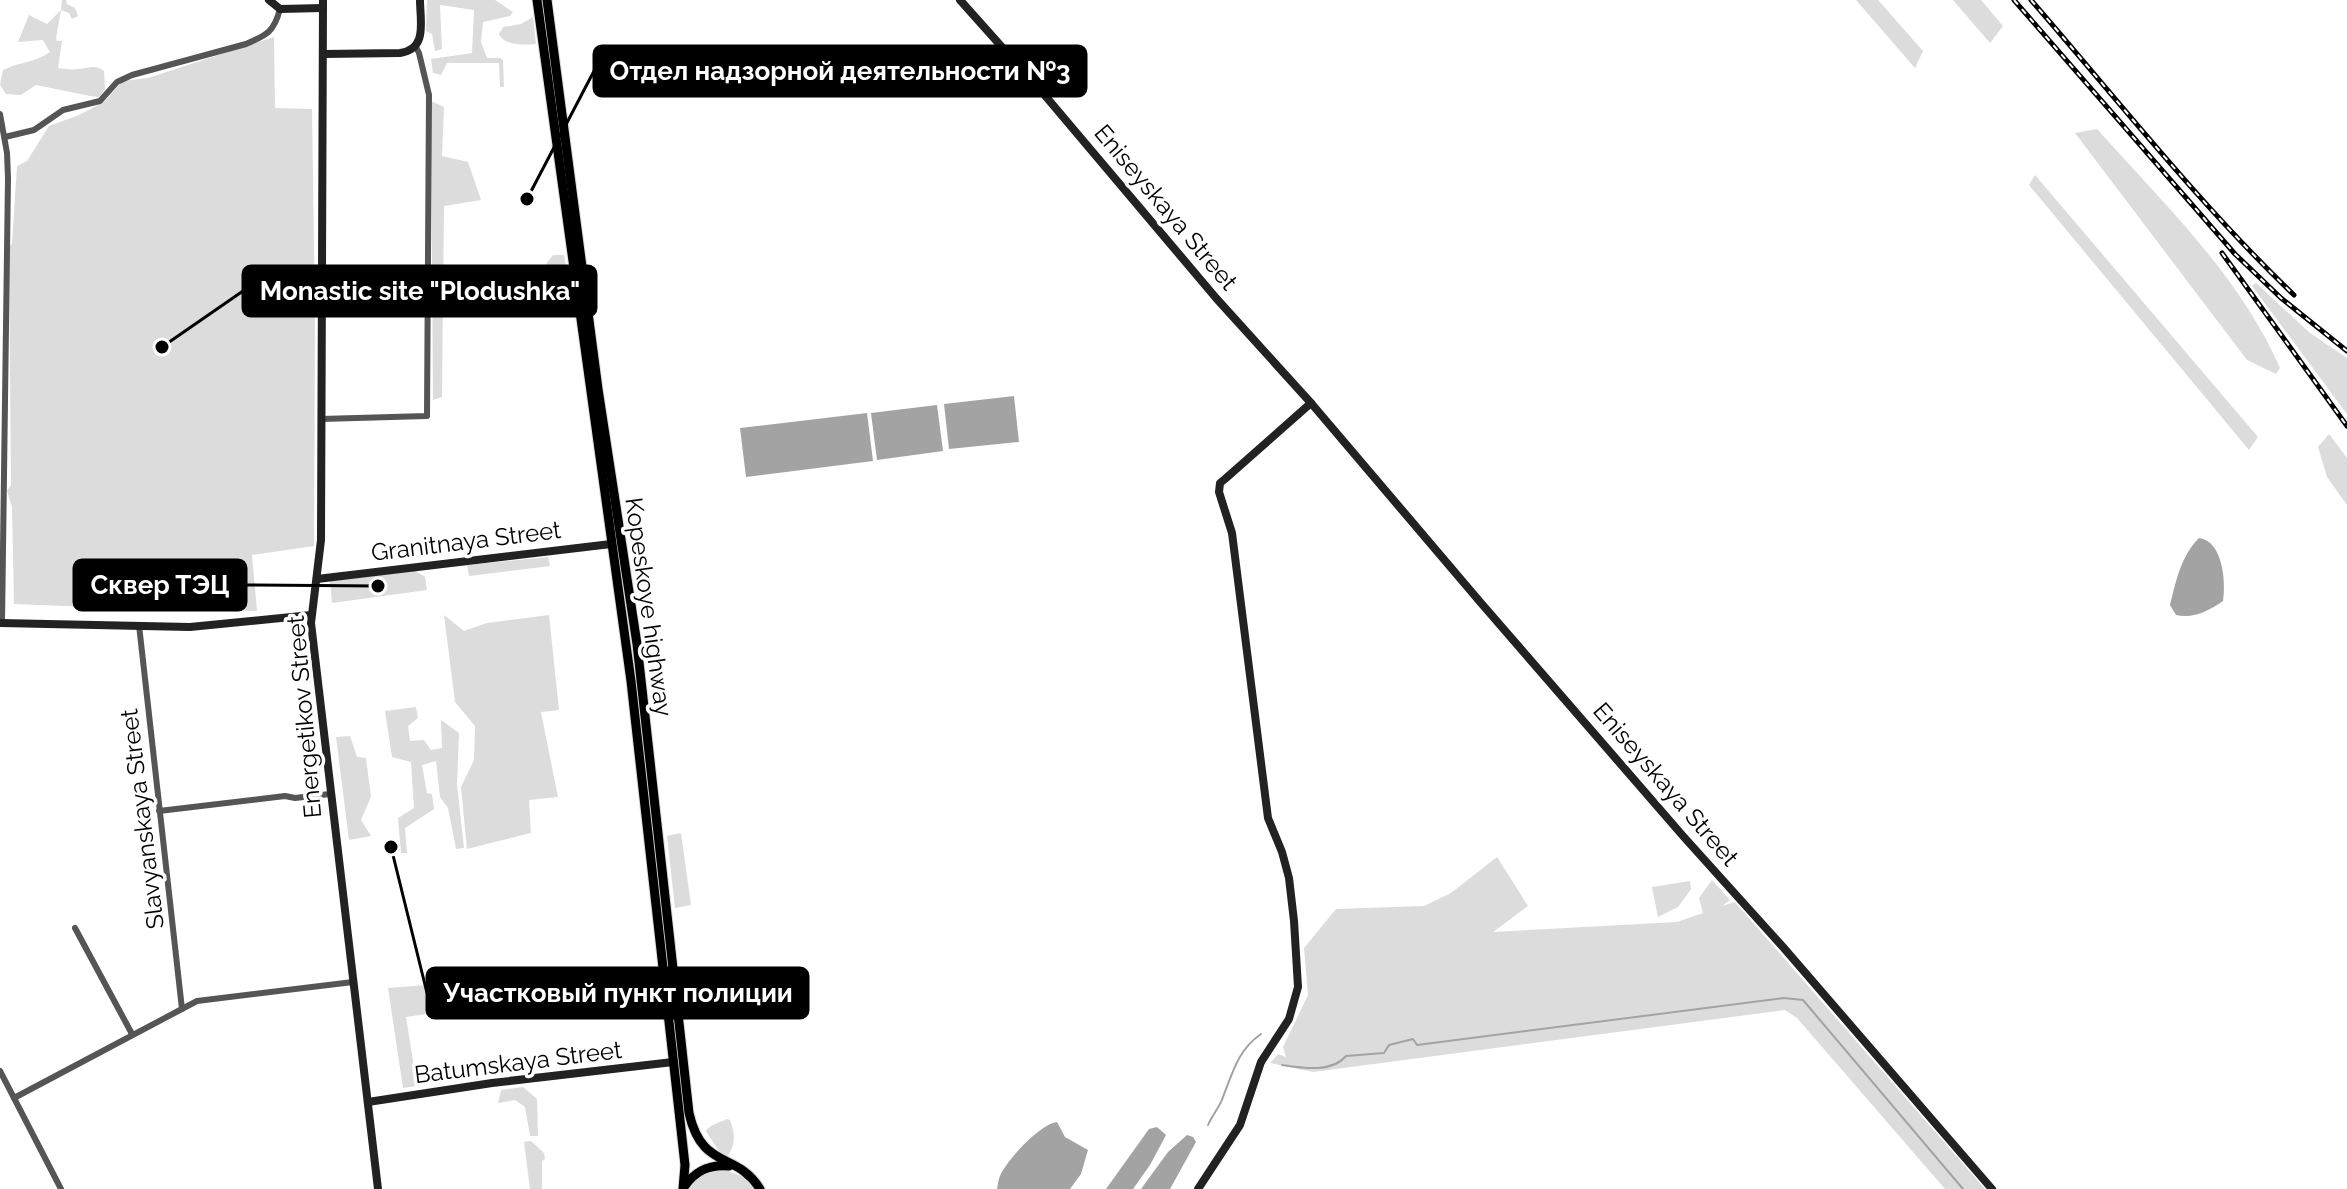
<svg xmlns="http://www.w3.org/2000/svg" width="2347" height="1189" viewBox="0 0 2347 1189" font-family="Raleway,sans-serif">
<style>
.green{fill:#dcdcdc}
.water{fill:#a3a3a3}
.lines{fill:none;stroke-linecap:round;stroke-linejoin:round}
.stream{stroke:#a3a3a3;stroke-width:2}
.primary-casing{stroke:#dbdbdb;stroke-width:11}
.street{stroke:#555;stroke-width:6}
.secondary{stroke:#222;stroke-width:8}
.primary{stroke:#000;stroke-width:9}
.rail-casing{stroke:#000;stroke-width:5}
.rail{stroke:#fff;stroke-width:2;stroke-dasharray:6;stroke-linecap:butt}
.labels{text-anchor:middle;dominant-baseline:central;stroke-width:7;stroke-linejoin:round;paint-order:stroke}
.street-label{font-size:24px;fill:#000;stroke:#fff}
.leader{fill:none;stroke:#000;stroke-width:3}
.callout-dot{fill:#000;stroke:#fff;stroke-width:3}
.callout{fill:#000;stroke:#000;stroke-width:3}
.callout-label{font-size:26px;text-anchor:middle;font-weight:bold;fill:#fff}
</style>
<rect width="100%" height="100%" fill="#fff"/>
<g class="green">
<path d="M62 0H66L67 4 75 8 78 16 72 19 69 13 61 10 56 38 57 41H62L58 68C65 69 72 70 79 69 90 68 95 64 104 71L105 89 99 97 90 96 36 85 21 95 6 94 0 85 3 70C18 62 35 63 50 52L43 40 18 42 29 15 47 24 61 10Z"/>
<polygon points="427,0 495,0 513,12 510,16 483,22 481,42 487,58 500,58 503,60 504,87 500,87 499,63 447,63 441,75 433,73 431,59 472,53 474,10 440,5 442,49 435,51 432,34 426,31"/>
<polygon points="1856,0 1878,0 1923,51 1915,68"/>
<polygon points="1953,0 1981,0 2003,26 1990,43"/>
<path d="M533 17 536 44C525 45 504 46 499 34L503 27 521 24Z"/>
<polygon points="274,37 275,108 312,109 315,320 314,546 252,555 257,611 143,609 14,604 12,507 7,491 11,485 9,248 12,243 17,166 27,161 49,126 79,115 104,102 123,81 148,78"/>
<polygon points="431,101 444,107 442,156 468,162 481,200 444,206 442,397 433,400"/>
<path d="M2097 129C2163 203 2240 276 2280 368L2276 374 2247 360 2075 133Z"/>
<polygon points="2035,175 2258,437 2249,450 2029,185"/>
<polygon points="553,255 564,255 570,289 557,293 550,290 546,264"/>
<polygon points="2256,283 2310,333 2347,358 2347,414 2252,286"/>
<polygon points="2329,434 2347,458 2347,505 2327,477 2318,447"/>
<polygon points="548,557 550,566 469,576 467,565"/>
<polygon points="416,571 425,577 427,590 332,603 330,581"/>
<polygon points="444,615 464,631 487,623 549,615 559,710 541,712 558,797 529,800 531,833 467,849 461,787 474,760 475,726 455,702"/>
<polygon points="416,707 418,718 408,726 410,741 424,740 431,750 442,748 441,720 459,733 457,785 464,848 456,849 448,808 440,797 436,761 422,765 427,793 432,794 434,809 405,828 407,853 401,853 398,818 414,808 411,762 392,757 385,711"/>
<polygon points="350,736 357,757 366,758 371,797 361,820 371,836 349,840 336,737"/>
<polygon points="681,833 691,905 675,908 667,836"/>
<polygon points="1497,857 1528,906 1493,932 1677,922 1703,913 1699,898 1712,880 1730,900 1722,906 1735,902 1985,1189 1945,1189 1797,1018 1785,1010 1313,1072 1270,1063 1278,1054 1286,1057 1283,1047 1308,995 1304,948 1336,909 1424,906 1451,893"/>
<polygon points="1690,881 1691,889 1678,907 1658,917 1652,887"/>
<polygon points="440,984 447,1007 437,1009 433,1013 406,1017 417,1086 403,1088 388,988"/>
<polygon points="523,1087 537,1099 538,1136 530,1136 525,1107 515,1100 498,1103 501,1090"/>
<path d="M727 1119 730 1120C735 1134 736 1143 728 1156L720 1153 706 1131C709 1125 721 1122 727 1119Z"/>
<polygon points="531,1141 544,1153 545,1159 542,1161 542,1189 530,1189 524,1142"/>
<path d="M725 1170 744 1177 754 1189H688C698 1175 709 1171 725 1170Z"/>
</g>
<g class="water">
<polygon points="1014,396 1019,442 949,449 944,404"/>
<polygon points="937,405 943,451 877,460 871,413"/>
<polygon points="867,413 873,461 746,477 740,428"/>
<path d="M2199 538C2223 541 2226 582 2223 601 2209 611 2193 619 2176 615L2170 605C2176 581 2181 556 2199 538Z"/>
<path d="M1057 1122 1065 1137 1088 1150 1081 1174 1070 1189H997C998 1185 998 1180 1000 1176 1007 1160 1040 1124 1057 1122Z"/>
<polygon points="1157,1127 1166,1135 1150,1165 1133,1189 1106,1189 1149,1129"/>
<polygon points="1187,1135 1193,1137 1196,1142 1170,1189 1141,1189 1168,1152"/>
</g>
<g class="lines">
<g class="stream">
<path d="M1282 1065C1302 1068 1332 1073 1346 1056L1384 1053 1389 1045 1413 1039 1417 1045 1784 998 1803 1000 1963 1189"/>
<path d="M1208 1125C1212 1115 1220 1107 1223 1097 1233 1072 1238 1050 1261 1034"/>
</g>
<defs>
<g id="primary">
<polyline points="537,0 631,681 685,1165 683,1189"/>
<path d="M547 0 598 389 637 644 689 1113C702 1171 737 1151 760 1189"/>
<path d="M684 1187C695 1171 709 1164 729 1166"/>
</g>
</defs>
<use href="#primary" class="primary-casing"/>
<g class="street">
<polyline points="0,114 7,153 8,178 2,623"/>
<path d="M5 137 34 130 63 110 100 101 117 82 132 75 246 44C267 35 274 32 280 9"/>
<polyline points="321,419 427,416 429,95 419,53 416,47"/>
<polyline points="139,625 182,1009"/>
<polyline points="159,811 285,796 295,798 330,794"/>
<polyline points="75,928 132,1034"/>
<polyline points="0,1071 61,1189"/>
<polyline points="14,1098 197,1001 353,982"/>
</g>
<g class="secondary">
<polyline points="269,0 280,9 323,8"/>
<polyline points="323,0 321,540 311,623 378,1189"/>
<polyline points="960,0 1042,92 1216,298 1311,403 1481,603 1683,836 1783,947 1992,1189"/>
<path d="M324 54 400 53C428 49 420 21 420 0"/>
<polyline points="317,579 611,544"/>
<polyline points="0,623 190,627 311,615"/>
<polyline points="368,1102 492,1083 673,1062"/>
<polyline points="1198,1189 1240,1125 1261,1062 1289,1019 1298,987 1294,921 1289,878 1282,852 1268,818 1232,533 1219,492 1220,483 1225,479 1311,403"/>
</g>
<use href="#primary" class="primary"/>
<defs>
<g id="rail">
<polyline points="2014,0 2235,254 2281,298 2347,351"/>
<path d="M2031 0C2117 99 2199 204 2294 295"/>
<polyline points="2222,253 2347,426"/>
</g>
</defs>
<use href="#rail" class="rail-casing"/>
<use href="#rail" class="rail"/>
</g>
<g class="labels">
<g class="street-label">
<text transform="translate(1166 207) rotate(50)">Eniseyskaya Street</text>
<text transform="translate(466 541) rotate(-7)">Granitnaya Street</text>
<text transform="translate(649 607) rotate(82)">Kopeskoye highway</text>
<text transform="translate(304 717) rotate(-95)">Energetikov Street</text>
<text transform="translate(1666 784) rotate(49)">Eniseyskaya Street</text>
<text transform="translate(142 819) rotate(-97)">Slavyanskaya Street</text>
<text transform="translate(518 1062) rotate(-7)">Batumskaya Street</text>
</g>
</g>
<path class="leader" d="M527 199L594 71M162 347L243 291M378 586L246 585M391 847L427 993"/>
<g class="callout-dot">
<circle cx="527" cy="199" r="8"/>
<circle cx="162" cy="347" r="8"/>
<circle cx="378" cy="586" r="8"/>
<circle cx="391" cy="847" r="8"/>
</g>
<g class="callout">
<rect x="594" y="46" width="492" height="50" rx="8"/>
<rect x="243" y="266" width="353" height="50" rx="8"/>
<rect x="74" y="560" width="172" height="50" rx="8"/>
<rect x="427" y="968" width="381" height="50" rx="8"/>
</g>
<g class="callout-label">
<text x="840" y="80">Отдел надзорной деятельности №3</text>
<text x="420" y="300">Monastic site "Plodushka"</text>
<text x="160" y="594">Сквер ТЭЦ</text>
<text x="618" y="1002">Участковый пункт полиции</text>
</g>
</svg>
